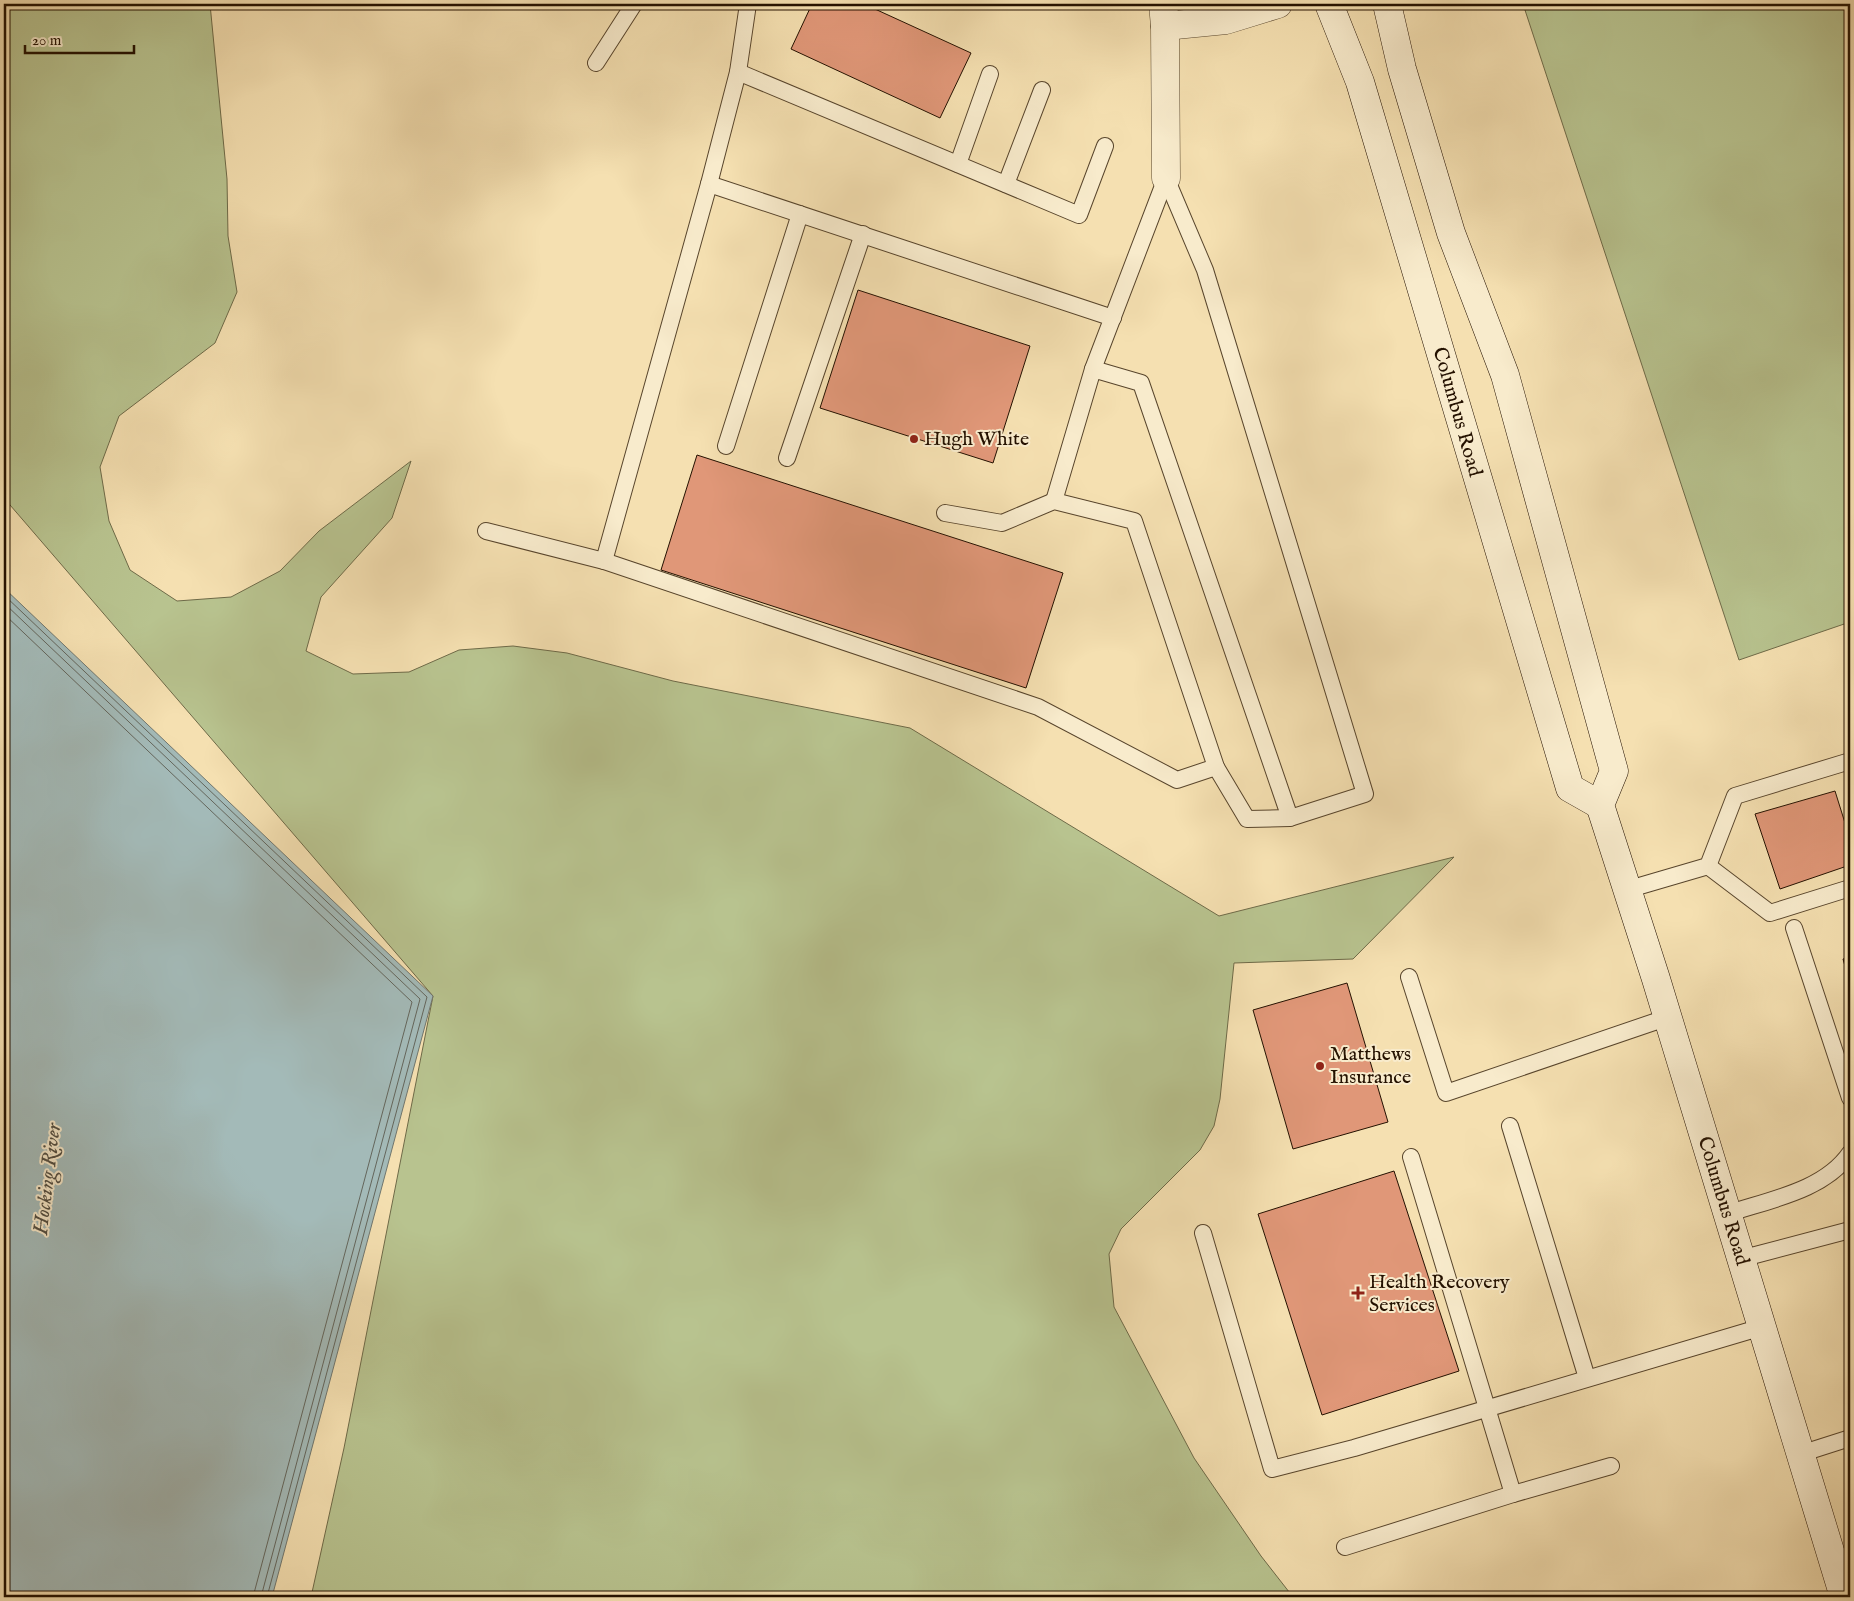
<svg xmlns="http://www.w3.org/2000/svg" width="1854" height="1601" viewBox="0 0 1854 1601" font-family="'IM FELL English',serif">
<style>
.green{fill:#b8c38f;stroke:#6e6a48}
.water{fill:#a3bab8;stroke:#70766e}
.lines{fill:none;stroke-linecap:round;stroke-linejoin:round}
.shore{stroke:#64665c;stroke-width:1}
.building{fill:#e09778;stroke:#241100}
.service-casing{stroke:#58452c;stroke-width:18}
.minor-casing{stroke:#58452c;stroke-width:29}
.secondary-casing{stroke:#241100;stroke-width:29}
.service{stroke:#f8ebcc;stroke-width:16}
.minor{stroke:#f8ebcc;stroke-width:28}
.secondary{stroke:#f8ebcc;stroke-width:28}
.poi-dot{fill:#8f2418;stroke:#f8ebcc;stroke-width:2}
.labels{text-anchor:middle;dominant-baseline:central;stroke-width:4;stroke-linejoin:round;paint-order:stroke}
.street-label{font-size:20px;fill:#241100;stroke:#f8ebcc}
.poi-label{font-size:20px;fill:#241100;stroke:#f8ebcc;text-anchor:start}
.water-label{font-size:21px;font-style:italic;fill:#504c40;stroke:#f8ebcc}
</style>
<rect width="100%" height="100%" fill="#f5e0b1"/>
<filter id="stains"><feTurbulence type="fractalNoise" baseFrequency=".004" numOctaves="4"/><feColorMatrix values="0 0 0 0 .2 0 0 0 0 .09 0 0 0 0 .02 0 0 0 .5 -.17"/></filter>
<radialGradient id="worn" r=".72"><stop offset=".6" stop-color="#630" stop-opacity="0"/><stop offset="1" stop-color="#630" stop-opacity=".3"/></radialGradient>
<g class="green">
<polygon points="4,4 210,4 227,179 228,236 237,292 215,343 119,416 100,467 109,521 130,570 177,601 231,597 280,571 319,531 411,461 392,518 321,597 306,651 353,674 409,672 459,650 513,646 567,653 673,681 910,728 1219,916 1454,857 1353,959 1234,963 1220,1099 1214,1126 1200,1150 1121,1229 1109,1254 1114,1307 1194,1458 1261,1556 1293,1597 311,1597 344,1448 433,996 4,498"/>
<polygon points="1523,4 1850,4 1850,622 1739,660"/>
</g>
<polygon class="water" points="4,588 433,996 272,1597 4,1597"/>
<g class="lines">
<g class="shore">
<polyline points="4,595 427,997 267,1597"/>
<polyline points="4,603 420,999 261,1597"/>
<polyline points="4,614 412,1002 253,1597"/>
</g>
</g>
<g class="building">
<polygon points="812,4 864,4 971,53 940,118 791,49"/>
<polygon points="858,290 1030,346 993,463 820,408"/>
<polygon points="697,455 1063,573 1026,688 661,570"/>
<polygon points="1835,791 1850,839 1850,865 1780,889 1755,814"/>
<polygon points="1850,957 1850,984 1843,959"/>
<polygon points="1347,983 1388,1122 1293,1149 1253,1010"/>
<polygon points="1394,1171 1459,1371 1322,1415 1258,1214"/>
</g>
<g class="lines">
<defs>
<g id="service">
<polyline points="596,63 634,4"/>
<polyline points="738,72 1079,215 1105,146"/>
<polyline points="958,164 990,74"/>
<polyline points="709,184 738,72 748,4"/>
<polyline points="1006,184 1042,90"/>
<polyline points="1093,369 1141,383 1290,818 1365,794 1205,270 1166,178"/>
<polyline points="726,446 800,214"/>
<polyline points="787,458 863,234"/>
<polyline points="1054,501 1093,369 1166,178"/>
<polyline points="945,513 1002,523 1054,501 1134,521 1216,767 1247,819 1290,818"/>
<polyline points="486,531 604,561 1038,707 1177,780 1216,767"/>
<polyline points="604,561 709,184 1113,318"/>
<polyline points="1708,866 1770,913 1850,888"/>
<polyline points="1626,890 1708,866 1735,796 1850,761"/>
<polyline points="1794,928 1850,1098"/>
<polyline points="1409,977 1446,1093 1666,1018"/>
<polyline points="1510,1126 1587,1378"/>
<polyline points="1411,1157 1513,1494"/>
<path d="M1727 1214C1768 1200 1824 1191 1850 1153"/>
<polyline points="1203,1233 1272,1469 1354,1448 1762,1327"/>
<polyline points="1740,1259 1850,1230"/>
<polyline points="1800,1454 1850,1438"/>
<polyline points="1345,1547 1513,1494 1611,1466"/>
</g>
<g id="minor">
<polyline points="1163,4 1165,26 1166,178"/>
<polyline points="1165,26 1226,20 1278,4"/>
</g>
<g id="secondary">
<polyline points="1329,4 1360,82 1570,788 1600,805"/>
<polyline points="1387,4 1402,69 1451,233 1505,375 1614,771 1600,805 1656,979 1844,1597"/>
</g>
</defs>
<use href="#service" class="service-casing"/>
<use href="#minor" class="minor-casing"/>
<use href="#secondary" class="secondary-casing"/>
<use href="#service" class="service"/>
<use href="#minor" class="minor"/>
<use href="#secondary" class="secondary"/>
</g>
<g class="poi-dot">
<circle cx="914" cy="439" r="5"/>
<circle cx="1320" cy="1066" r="5"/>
<path d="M1355.5 1285.5h5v5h5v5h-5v5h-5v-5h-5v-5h5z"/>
</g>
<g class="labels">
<g class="street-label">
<text transform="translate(1457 412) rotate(74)">Columbus Road</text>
<text transform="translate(1723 1201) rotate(73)">Columbus Road</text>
</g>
<g class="poi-label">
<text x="924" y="439">Hugh White</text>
<text x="1330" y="1054">Matthews<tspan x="1330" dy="23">Insurance</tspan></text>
<text x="1369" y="1282">Health Recovery<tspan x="1369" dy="23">Services</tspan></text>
</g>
<g class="water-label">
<text transform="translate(48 1179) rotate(-83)">Hocking River</text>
</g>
</g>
<rect width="1854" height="1601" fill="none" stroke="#f5e0b1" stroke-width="20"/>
<rect x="5" y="5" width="1844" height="1591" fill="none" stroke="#241100" stroke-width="2.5"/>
<rect x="10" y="10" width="1834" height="1581" fill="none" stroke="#241100"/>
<path d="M25 45v8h109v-8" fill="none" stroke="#241100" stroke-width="2.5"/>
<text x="32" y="45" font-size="15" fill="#241100" stroke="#f8ebcc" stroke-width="4" paint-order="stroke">20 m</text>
<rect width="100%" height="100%" filter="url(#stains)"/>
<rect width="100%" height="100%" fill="url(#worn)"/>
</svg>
